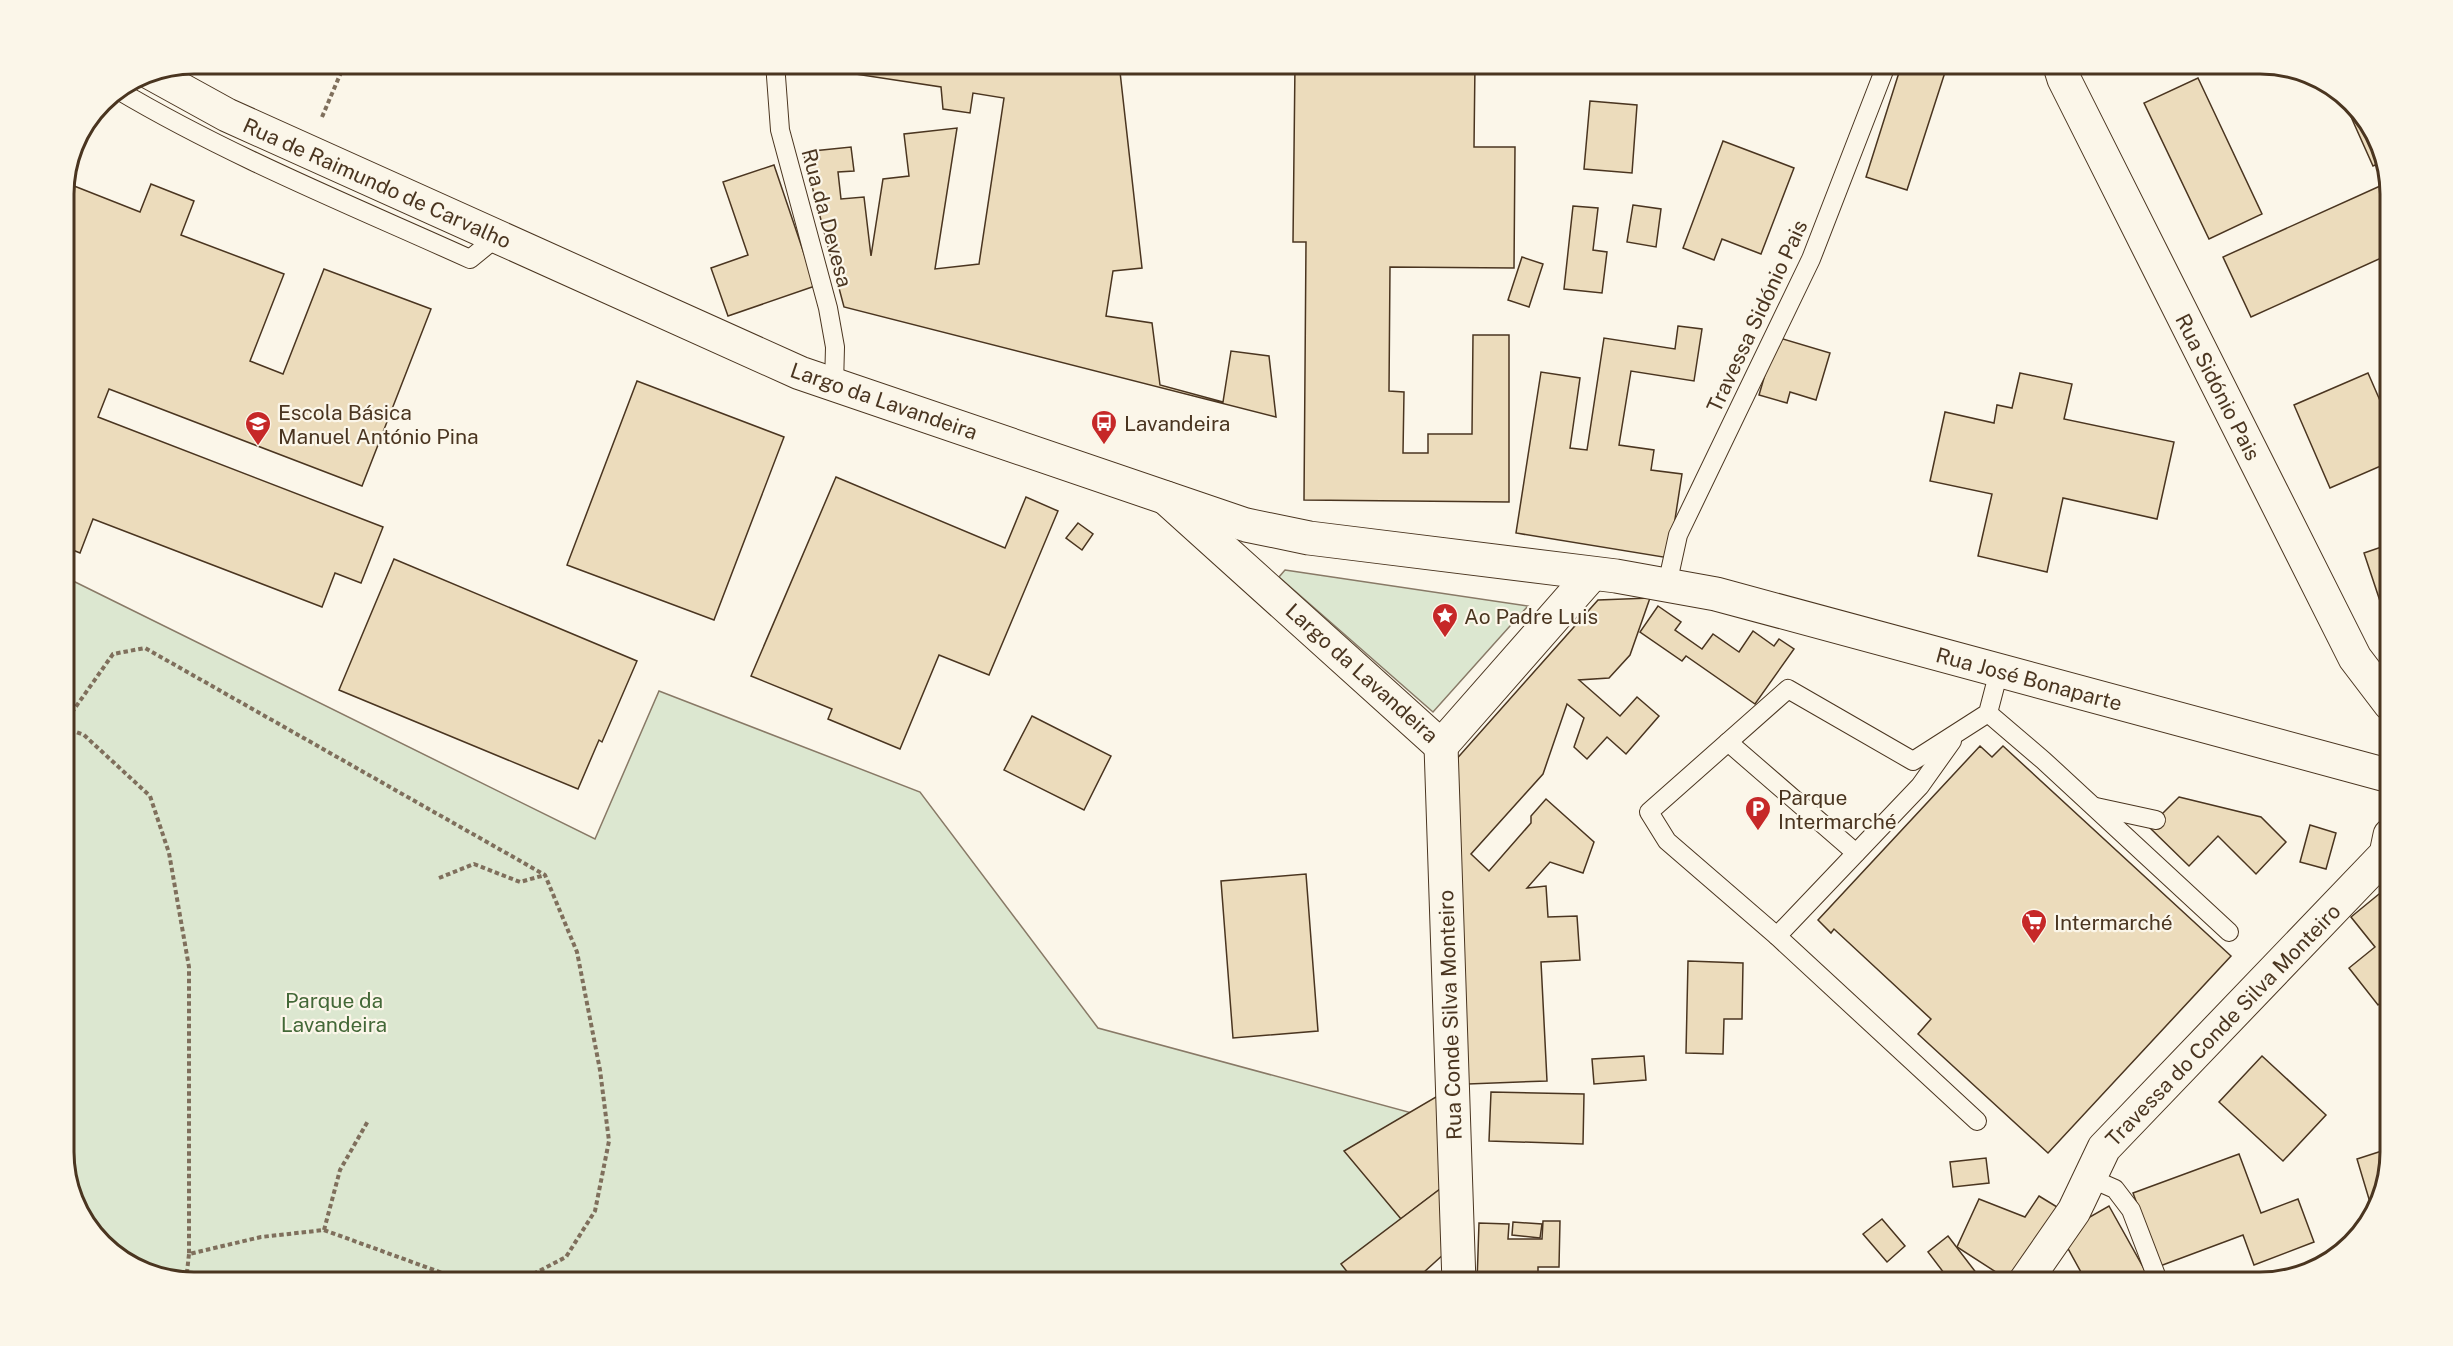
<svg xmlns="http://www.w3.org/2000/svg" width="2453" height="1346" viewBox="0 0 2453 1346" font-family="'Public Sans',sans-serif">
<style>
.green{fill:#dce7d0;stroke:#887966;stroke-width:1.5}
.building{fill:#ecdcbc;stroke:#4a3520;stroke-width:1.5}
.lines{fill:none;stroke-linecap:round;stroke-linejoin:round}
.lane-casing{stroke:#4a3520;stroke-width:20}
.street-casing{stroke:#4a3520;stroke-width:35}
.secondary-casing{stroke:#4a3520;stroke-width:35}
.path{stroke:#7f6f5c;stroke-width:4;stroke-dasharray:4.5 3;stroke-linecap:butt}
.lane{stroke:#fbf6e9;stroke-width:18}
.street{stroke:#fbf6e9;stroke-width:33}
.secondary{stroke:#fbf6e9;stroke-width:33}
.labels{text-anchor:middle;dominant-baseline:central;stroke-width:4.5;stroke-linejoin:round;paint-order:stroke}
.street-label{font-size:21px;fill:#4a3520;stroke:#fbf6e9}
.poi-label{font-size:21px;fill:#4a3520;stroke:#fbf6e9;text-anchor:start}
.park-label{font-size:21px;fill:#436837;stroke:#fbf6e9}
.rim{fill:none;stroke:#4a3520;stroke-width:3}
</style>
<rect width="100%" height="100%" fill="#fbf6e9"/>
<g class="green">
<polygon points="1285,570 1528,606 1433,712 1279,577"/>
<polygon points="63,576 595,839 659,691 920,792 1098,1028 1412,1113 1417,1283 193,1283 135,1269 85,1225 63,1161"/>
</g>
<g class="building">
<polygon points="837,63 1119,63 1142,268 1113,271 1106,316 1152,323 1160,385 1223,402 1231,351 1269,356 1276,417 844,307 803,152 851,147 854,171 838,172 841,199 864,197 871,256 883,179 909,176 904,134 957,128 935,269 979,264 1004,98 973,93 970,113 943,109 941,87 835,71"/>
<polygon points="1295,63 1475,63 1474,147 1515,147 1514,268 1390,267 1389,391 1404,392 1403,453 1428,453 1428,434 1472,434 1473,335 1509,335 1509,502 1304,500 1306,242 1293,242"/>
<polygon points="1902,63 1948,63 1907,190 1866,177"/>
<polygon points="2198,78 2262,214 2209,239 2144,103"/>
<polygon points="2343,99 2368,121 2382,162 2373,166"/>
<polygon points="1590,101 1637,105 1632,173 1584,169"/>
<polygon points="1723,141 1794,168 1761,254 1722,239 1714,260 1683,248"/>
<polygon points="774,165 815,286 728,316 711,268 748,255 723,182"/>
<polygon points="64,182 140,212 151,184 194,201 181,235 284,274 250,361 283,374 324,269 431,309 362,486 109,389 98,417 383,527 361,583 335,573 322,607 93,519 80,553 63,546"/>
<polygon points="2389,182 2390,254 2251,317 2223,257"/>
<polygon points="1633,205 1661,209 1656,247 1627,242"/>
<polygon points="1573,206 1598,208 1593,250 1607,252 1602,293 1564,289"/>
<polygon points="1522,257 1543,264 1529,307 1508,300"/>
<polygon points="1678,326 1702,329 1694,381 1631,371 1619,445 1654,450 1651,470 1682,474 1669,558 1516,533 1541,372 1580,378 1570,448 1587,450 1604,338 1675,349"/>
<polygon points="1776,337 1830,353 1816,400 1790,392 1787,403 1759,395"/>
<polygon points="2020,373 2072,384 2064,419 2174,442 2157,519 2063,498 2047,572 1978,556 1992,494 1930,481 1945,412 1994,423 1997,405 2012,408"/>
<polygon points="2368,373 2385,412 2390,409 2390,462 2330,488 2294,405"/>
<polygon points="637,381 784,437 714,620 567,565"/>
<polygon points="836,477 1005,548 1026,497 1058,511 989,675 939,655 900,749 828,719 832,709 751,676"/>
<polygon points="1078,523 1093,534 1082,550 1066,538"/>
<polygon points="2390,544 2390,608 2383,610 2364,553"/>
<polygon points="394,559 637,661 602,742 599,740 578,789 339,690"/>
<polygon points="1650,598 1630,655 1609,678 1579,680 1620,716 1637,697 1659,716 1626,754 1607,737 1587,759 1574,747 1584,718 1567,704 1543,774 1471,854 1489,871 1531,823 1531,816 1546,799 1594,842 1583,873 1550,862 1527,888 1546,886 1548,917 1577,916 1580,960 1541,962 1547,1081 1468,1084 1453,763 1598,600"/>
<polygon points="1658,606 1681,622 1675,630 1702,649 1713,634 1739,652 1753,631 1774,646 1779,639 1794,649 1755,704 1686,656 1682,661 1640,632"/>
<polygon points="1032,716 1111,756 1084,810 1004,770"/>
<polygon points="1980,746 1992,757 2003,746 2231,956 2048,1153 1918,1034 1931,1019 1834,929 1831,933 1818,920"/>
<polygon points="2179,797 2261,817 2286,842 2256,874 2218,836 2189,866 2149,827"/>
<polygon points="2310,825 2336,833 2326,869 2300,862"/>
<polygon points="1306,874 1318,1031 1233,1038 1221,881"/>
<polygon points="2390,885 2390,995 2378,1005 2349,968 2375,947 2351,917"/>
<polygon points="1688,961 1743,963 1742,1019 1724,1019 1723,1054 1686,1053"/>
<polygon points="1644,1056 1646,1080 1594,1084 1592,1059"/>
<polygon points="2262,1056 2326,1115 2283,1161 2219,1102"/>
<polygon points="1491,1092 1584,1094 1583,1144 1489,1141"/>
<polygon points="1441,1094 1444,1186 1401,1219 1344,1151"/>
<polygon points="2388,1149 2390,1154 2377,1207 2372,1209 2357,1159"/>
<polygon points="2239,1154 2261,1213 2298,1199 2314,1242 2254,1265 2243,1235 2160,1266 2133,1193"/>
<polygon points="1986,1158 1989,1183 1953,1187 1950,1162"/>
<polygon points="1444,1186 1445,1253 1412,1283 1356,1283 1341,1264"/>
<polygon points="2039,1196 2062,1210 2013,1283 1957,1247 1979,1199 2025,1217"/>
<polygon points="2109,1206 2152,1283 2087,1283 2060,1234"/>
<polygon points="1882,1219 1905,1246 1887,1262 1863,1234"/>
<polygon points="1543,1221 1560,1221 1559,1267 1538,1267 1538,1283 1477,1283 1479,1223 1509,1224 1508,1239 1542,1239"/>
<polygon points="1513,1222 1542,1224 1540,1238 1512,1235"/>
<polygon points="1948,1236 1984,1283 1932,1283 1944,1273 1928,1252"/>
</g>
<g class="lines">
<defs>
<g id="lane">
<polyline points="775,63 780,130 828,308 835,347 834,385"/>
<path d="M118 90C229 156 353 206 470 259L497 237"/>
<polyline points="1667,585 1678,535 1811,259 1887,63"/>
<polyline points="1988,713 2043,760 2229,932"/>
<polyline points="1728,742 1856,853"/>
<polyline points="2096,807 2156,820"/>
<polyline points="1777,936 1920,786 1952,741"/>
<polyline points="1977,1121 1777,936 1667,841 1649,812 1788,689 1913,761 1988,713 1999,671"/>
<polyline points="2090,1178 2115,1189 2131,1210 2159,1283"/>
</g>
<g id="street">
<polyline points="2059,63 2064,79 2355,658 2390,704"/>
<polyline points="1166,498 1441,746"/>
<polyline points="1441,746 1459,1283"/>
<polyline points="1441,746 1592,574"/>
<polyline points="2024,1283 2074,1211 2104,1148 2386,854 2390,835"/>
</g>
<polyline id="secondary" points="149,72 227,115 800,373 1246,525 1309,538 1616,576 1716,594 2390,776"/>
</defs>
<use href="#lane" class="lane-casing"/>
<use href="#street" class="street-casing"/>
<use href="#secondary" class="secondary-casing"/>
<g class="path">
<polyline points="322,117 345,63"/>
<polyline points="63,725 113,654 145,648 545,875 577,952 600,1070 609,1141 595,1211 566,1257 516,1283"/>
<polyline points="63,727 84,735 150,796 169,853 189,967 189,1254 261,1237 324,1230 467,1282 491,1283"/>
<polyline points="439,878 474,864 520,882 545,875"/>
<polyline points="324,1230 340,1170 368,1121"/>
<polyline points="186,1281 189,1254"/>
</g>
<use href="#lane" class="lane"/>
<use href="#street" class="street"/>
<use href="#secondary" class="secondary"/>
</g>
<defs>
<symbol id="bus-pin" viewBox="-11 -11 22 30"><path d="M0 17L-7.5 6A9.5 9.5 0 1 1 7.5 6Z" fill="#c62828" stroke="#fbf6e9"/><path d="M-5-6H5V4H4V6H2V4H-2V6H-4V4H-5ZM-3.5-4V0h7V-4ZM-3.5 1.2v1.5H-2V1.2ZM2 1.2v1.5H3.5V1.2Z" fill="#fff"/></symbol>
<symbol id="school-pin" viewBox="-11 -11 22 30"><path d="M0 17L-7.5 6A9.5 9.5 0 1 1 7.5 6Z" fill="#c62828" stroke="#fbf6e9"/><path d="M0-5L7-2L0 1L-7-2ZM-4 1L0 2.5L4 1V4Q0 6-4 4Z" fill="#fff"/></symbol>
<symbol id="sight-pin" viewBox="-11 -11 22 30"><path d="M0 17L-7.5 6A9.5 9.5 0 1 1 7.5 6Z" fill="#c62828" stroke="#fbf6e9"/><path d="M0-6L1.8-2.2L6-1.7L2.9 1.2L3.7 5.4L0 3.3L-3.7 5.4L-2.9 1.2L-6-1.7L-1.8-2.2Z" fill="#fff"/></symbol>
<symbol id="parking-pin" viewBox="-11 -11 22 30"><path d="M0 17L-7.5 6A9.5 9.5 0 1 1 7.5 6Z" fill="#c62828" stroke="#fbf6e9"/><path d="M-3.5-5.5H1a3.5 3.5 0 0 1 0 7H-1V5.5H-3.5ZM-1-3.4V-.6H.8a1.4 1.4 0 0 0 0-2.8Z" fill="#fff"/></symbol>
<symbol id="supermarket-pin" viewBox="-11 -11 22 30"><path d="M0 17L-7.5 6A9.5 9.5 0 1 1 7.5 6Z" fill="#c62828" stroke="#fbf6e9"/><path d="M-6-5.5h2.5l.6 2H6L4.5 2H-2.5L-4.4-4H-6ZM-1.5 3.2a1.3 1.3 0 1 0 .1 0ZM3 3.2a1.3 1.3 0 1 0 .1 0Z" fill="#fff"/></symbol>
</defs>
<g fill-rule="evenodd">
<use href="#bus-pin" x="1089" y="408" width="30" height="40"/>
<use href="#school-pin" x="243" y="409" width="30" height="40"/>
<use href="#sight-pin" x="1430" y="601" width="30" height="40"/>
<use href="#parking-pin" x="1743" y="794" width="30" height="40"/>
<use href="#supermarket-pin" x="2019" y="907" width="30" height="40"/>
</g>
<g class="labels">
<g class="street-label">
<text transform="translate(377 183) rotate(24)">Rua de Raimundo de Carvalho</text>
<text transform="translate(827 218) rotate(75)">Rua da Devesa</text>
<text transform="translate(1757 316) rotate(-65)">Travessa Sidónio Pais</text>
<text transform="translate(2218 387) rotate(63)">Rua Sidónio Pais</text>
<text transform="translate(884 401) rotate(19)">Largo da Lavandeira</text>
<text transform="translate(1362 673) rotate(42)">Largo da Lavandeira</text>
<text transform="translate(2029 679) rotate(15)">Rua José Bonaparte</text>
<text transform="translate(1450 1015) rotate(-92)">Rua Conde Silva Monteiro</text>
<text transform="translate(2223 1025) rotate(-46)">Travessa do Conde Silva Monteiro</text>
</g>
<g class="poi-label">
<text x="278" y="412">Escola Básica<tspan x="278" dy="24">Manuel António Pina</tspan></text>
<text x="1124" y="423">Lavandeira</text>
<text x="1464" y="616">Ao Padre Luis</text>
<text x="1778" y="797">Parque<tspan x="1778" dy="24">Intermarché</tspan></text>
<text x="2054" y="922">Intermarché</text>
</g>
<g class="park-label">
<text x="334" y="1000">Parque da<tspan x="334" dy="24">Lavandeira</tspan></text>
</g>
</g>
<path d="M0 0H2453V1346H0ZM194 74H2260A120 120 0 0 1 2380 194V1152A120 120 0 0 1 2260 1272H194A120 120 0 0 1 74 1152V194A120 120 0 0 1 194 74Z" fill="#fbf6e9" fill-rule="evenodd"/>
<path class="rim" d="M194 74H2260A120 120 0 0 1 2380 194V1152A120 120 0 0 1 2260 1272H194A120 120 0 0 1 74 1152V194A120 120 0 0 1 194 74Z"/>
</svg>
